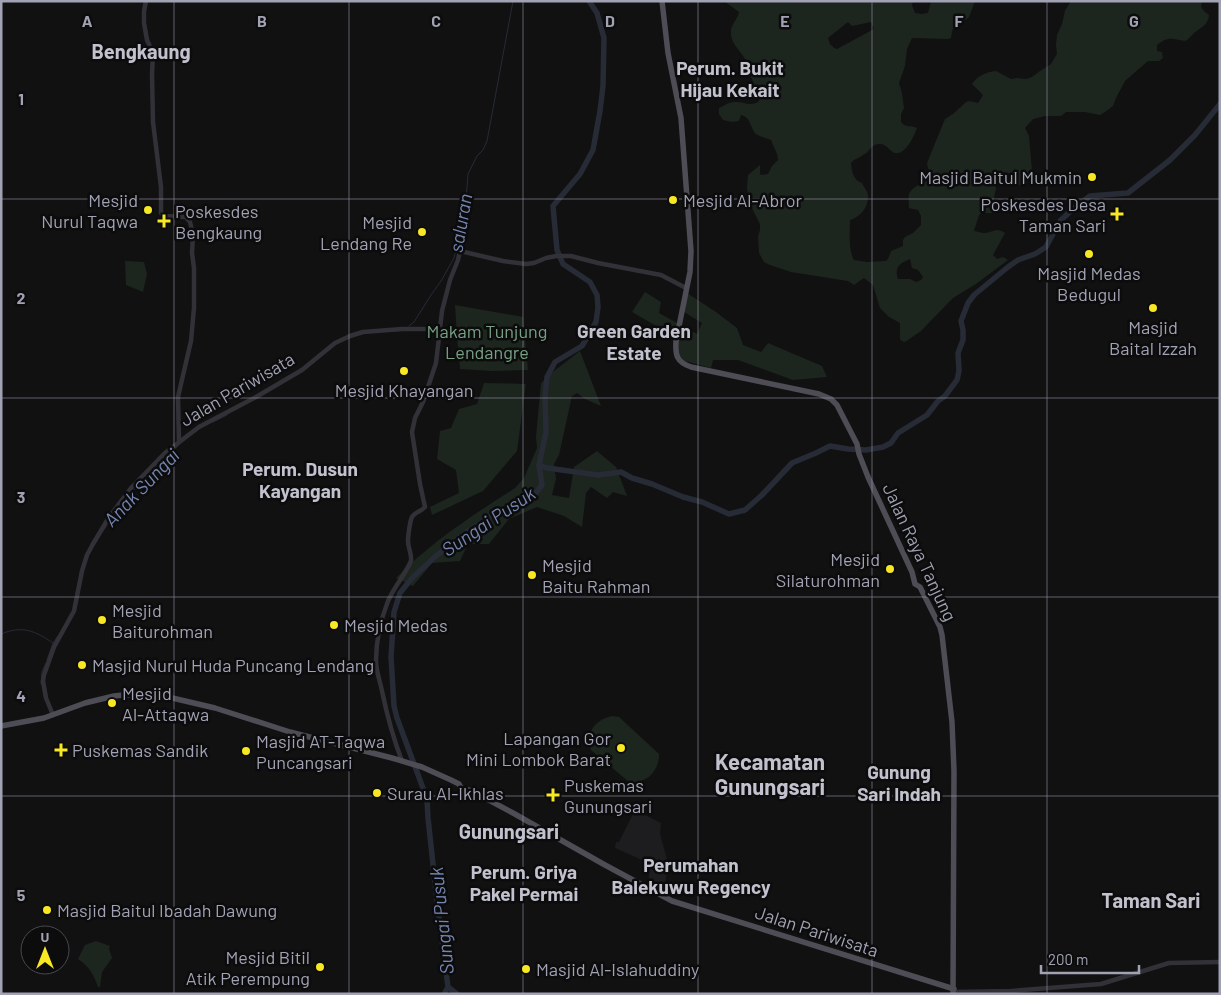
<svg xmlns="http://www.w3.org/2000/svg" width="1221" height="995" viewBox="0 0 1221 995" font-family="Barlow,sans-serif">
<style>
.built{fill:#1d1d1f}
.green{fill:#1d251f;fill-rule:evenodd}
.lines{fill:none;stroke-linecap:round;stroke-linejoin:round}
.stream{stroke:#272b36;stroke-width:1}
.river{stroke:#272b36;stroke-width:5.5}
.minor{stroke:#323137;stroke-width:4.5}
.major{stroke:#4e4d56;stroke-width:5.5}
.grid{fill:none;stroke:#a1a2b3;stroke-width:1;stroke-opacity:0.55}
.poi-dot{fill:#f8e723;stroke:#0c0c0d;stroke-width:2}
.labels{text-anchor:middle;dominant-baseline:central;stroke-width:5;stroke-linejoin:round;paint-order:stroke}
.poi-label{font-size:18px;fill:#a1a2b3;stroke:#0c0c0d;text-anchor:start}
.park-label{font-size:18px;fill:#77a084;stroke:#0c0c0d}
.street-label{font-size:18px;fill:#a1a2b3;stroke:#0c0c0d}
.neighbourhood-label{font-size:19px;font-weight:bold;fill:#c2c2cf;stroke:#0c0c0d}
.water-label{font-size:19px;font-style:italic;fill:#7686b1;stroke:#0c0c0d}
.quarter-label{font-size:20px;font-weight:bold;fill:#c2c2cf;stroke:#0c0c0d}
.district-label{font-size:22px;font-weight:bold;fill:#c2c2cf;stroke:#0c0c0d}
.grid-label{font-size:16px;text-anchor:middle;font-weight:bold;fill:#a1a2b3;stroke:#0c0c0d;stroke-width:5;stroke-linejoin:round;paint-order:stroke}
</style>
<rect width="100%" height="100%" fill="#111112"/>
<polygon class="built" points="635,810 661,823 660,834 668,863 664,892 648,884 650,866 649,863 615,848 616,842 619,842"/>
<g class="green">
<path d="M724 1H913L912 5 915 13 922 14 928 13 931 1H976C972 6 972 11 969 17 965 22 959 21 955 26 952 28 952 34 951 38L948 39 912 38 907 49 905 66 899 83 902 93 904 108 901 114V122C905 128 912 125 917 128 914 136 906 155 895 153 889 151 887 143 878 144 870 145 870 152 863 155 858 159 855 158 851 163 852 172 853 180 862 183 864 188 869 192 868 198 867 209 860 217 850 220 850 231 848 250 854 260L867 262 886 261 888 259 891 251 903 246V240L905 237 913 233 921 225V216L918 210 909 208C909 204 908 198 909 194 912 186 925 183 930 178L927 163 945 119 953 114 966 102 969 101 978 103 983 95 972 84C977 76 986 72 996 71L1011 79 1017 78 1026 79 1032 77 1040 71 1051 64 1057 54 1056 45 1057 35 1062 24 1065 11 1071 1H1202L1201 7 1204 11 1209 15C1208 26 1201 27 1194 33 1190 37 1189 39 1185 41 1171 39 1169 36 1157 45V51L1162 52 1163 58 1159 61H1148L1125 81 1116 98 1113 106 1105 112 1100 115 1085 112H1066L1061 116H1045L1033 119 1025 128 1029 136 1032 171 1026 185H1013C1009 178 1010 169 998 173L995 179 996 189 992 206 995 211 992 213H982L979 215 974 231C976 231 982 233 983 233 993 234 994 226 1005 233L993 255 997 259 1003 257 1008 260 976 284 953 298 921 331 905 342 902 341 900 339V323L889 317 880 308 873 285 864 278 854 285 848 281 791 272 770 265 764 262 759 253 758 236 760 230V224L749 202 747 187 748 175 760 165V174L762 175 768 174 772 166 778 160 777 154 771 140C767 138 760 137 756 134 750 128 751 117 741 115L739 121 732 122 723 120 719 114V108C724 106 729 102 734 102 744 101 748 107 758 102L760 99C757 91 753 82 750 74 748 67 748 62 743 56 738 48 731 43 731 33 730 25 737 21 739 12ZM848 22 852 26 871 22 874 29 837 49 834 48 830 44 828 38ZM910 259 912 268 918 270 923 277 921 280 916 282 910 279H898C894 267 900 263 910 259Z"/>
<polygon points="125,261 144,262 147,274 143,292 126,285"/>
<polygon points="645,292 661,302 659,313 697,334 702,323 684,312 687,293 716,312 737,328 743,345 761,352 768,343 822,366 827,377 793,380 738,360 713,360 711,368 681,360 676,347 677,338 632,312"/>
<polygon points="455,305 523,317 528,370 492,371 460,369 457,338"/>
<path d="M580 351 601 406 585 399 577 393 572 396 559 455 554 464 556 479 552 495 569 498 574 467 597 451 616 467 627 496 613 492 607 498 591 487 586 493 582 527 564 516 537 507 509 519 489 544H468L460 561 432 563 413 586 396 578C431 542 473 515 515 488L524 478 537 448 536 437 541 383 554 371Z"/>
<polygon points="484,383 526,384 517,451 483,491 432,515 430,507 459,493 456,470 437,459 440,431 451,428 459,409 477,404"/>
<path d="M612 716 619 717 659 754C659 772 646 784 629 782L591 750C585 732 595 720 612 716Z"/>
<path d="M96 941 110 946 109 949 112 958 102 972 100 987H98C94 975 89 966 78 959L85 945Z"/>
</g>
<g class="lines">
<g class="stream">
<polyline points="409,326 414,322 431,295 441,281 454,258 459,238 459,227 466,200 468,174 477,156 483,150 487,141 513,1"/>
<polyline points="213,422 227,415"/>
<polyline points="127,497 167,456 179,445"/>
<polyline points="91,544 107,517"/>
<path d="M1 634C23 625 35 631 53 643L58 636"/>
<polyline points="47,660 53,643"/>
<polyline points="41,684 42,672 46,663"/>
</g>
<g class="river">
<polyline points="539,465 547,468 598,475 621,472 632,478 652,484 683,497 702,502 729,514 745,510 762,495 792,463 816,453 830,446 848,449 866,450 883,447 891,443 898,433 927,415 938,401 945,396 957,380 959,371 958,353 963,340 963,330 961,321 968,303 974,295 1008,267 1018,260 1035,254 1046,247 1060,221 1074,208 1090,196 1128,193 1170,160 1195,135 1220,104"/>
<polyline points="448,987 437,901 428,818 427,799 397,718 394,706 391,657 394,612 400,593 412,578 436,556 464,534 498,511 535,494 542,485 539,465 546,432 545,397 547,377 555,362 582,346 596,322 598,307 597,295 590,282 563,264 557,250 553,206 580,174 593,150 600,111 603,86 604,38 597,13 589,1"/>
<polyline points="444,994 448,987 457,994"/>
</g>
<g class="minor">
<polyline points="146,1 144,11 144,23 147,40 153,53 152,74 153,122 161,187 161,213 164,216 186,217 190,222 193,234 192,253 194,268 194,308 191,341 178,397 179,441"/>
<polyline points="53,715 46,698 43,681 44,675 54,647 74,611 82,571 87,555 93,544 110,516 131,488 165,453 199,427 256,397 302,370 335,343 350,336 363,332 402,329 439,329"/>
<path d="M402 761C393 738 387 715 382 691 380 681 376 671 376 661 376 641 381 619 388 601 394 587 405 575 411 561 412 554 408 548 408 541 408 536 410 521 412 517 415 512 422 511 425 507L420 484 412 432 415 418 423 402 436 363 442 311 450 280 458 260 460 251 503 261 526 264 534 263 546 258 556 256H571L598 263 661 275 686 288"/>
<polyline points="954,992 1011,991 1101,984 1169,963 1220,962"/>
</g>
<g class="major">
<path d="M662 1 668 53 681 118 691 251 690 272 676 341C675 356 677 362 691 367L819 394 831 399 837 405 857 444 859 454 868 477 912 572 915 584 920 587 940 627 942 635 952 722 954 771 953 994"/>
<polyline points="1,726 44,718 85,703 114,696 123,695 140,695 168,697 215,708 290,732 392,758 422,767 451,780 459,784 461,788 472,791 513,813 605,865 672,901 954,989"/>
</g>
</g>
<path class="grid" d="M174 1V994M349 1V994M523 1V994M698 1V994M872 1V994M1047 1V994M1 199H1220M1 398H1220M1 597H1220M1 796H1220"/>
<g class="poi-dot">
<circle cx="1092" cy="177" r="5"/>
<circle cx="673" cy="200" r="5"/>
<circle cx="148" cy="210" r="5"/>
<path d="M1114.5 206.5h5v5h5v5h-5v5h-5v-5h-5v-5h5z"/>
<path d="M161.5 213.5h5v5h5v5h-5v5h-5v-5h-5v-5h5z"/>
<circle cx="422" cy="232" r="5"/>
<circle cx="1089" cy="254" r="5"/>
<circle cx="1153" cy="308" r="5"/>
<circle cx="404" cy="371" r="5"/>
<circle cx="890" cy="569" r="5"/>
<circle cx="532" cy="575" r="5"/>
<circle cx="102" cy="620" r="5"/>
<circle cx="334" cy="625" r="5"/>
<circle cx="82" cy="665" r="5"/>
<circle cx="112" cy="703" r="5"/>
<circle cx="621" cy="748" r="5"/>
<path d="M58.5 742.5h5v5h5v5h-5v5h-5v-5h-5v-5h5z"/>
<circle cx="246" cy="751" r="5"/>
<circle cx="377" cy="793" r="5"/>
<path d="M550.5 787.5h5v5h5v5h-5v5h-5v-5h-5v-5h5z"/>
<circle cx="47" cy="910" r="5"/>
<circle cx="320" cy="967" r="5"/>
<circle cx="526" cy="969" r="5"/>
</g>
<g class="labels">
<g class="poi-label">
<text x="1082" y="177" text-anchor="end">Masjid Baitul Mukmin</text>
<text x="138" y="200" text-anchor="end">Mesjid<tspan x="138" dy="21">Nurul Taqwa</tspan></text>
<text x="683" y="200">Mesjid Al-Abror</text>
<text x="1106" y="204" text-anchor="end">Poskesdes Desa<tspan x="1106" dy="21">Taman Sari</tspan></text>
<text x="175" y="211">Poskesdes<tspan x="175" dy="21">Bengkaung</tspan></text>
<text x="412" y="222" text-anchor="end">Mesjid<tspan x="412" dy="21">Lendang Re</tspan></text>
<text x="1089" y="273" text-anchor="middle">Masjid Medas<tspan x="1089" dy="21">Bedugul</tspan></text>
<text x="1153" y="327" text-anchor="middle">Masjid<tspan x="1153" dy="21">Baital Izzah</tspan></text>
<text x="404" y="390" text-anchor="middle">Mesjid Khayangan</text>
<text x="880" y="559" text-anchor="end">Mesjid<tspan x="880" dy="21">Silaturohman</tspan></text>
<text x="542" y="565">Mesjid<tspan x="542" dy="21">Baitu Rahman</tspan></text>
<text x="112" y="610">Mesjid<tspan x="112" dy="21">Baiturohman</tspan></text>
<text x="344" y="625">Mesjid Medas</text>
<text x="92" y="665">Masjid Nurul Huda Puncang Lendang</text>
<text x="122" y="693">Mesjid<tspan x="122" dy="21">Al-Attaqwa</tspan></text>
<text x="611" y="738" text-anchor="end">Lapangan Gor<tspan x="611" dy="21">Mini Lombok Barat</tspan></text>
<text x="256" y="741">Masjid AT-Taqwa<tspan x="256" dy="21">Puncangsari</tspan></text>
<text x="72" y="750">Puskemas Sandik</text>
<text x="564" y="785">Puskemas<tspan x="564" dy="21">Gunungsari</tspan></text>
<text x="387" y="793">Surau Al-Ikhlas</text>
<text x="57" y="910">Masjid Baitul Ibadah Dawung</text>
<text x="310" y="957" text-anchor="end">Mesjid Bitil<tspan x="310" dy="21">Atik Perempung</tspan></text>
<text x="536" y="969">Masjid Al-Islahuddiny</text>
</g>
<g class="park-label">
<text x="487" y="331">Makam Tunjung<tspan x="487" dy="21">Lendangre</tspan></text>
</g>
<g class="street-label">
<text transform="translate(237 389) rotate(-30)">Jalan Pariwisata</text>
<text transform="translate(920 552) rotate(65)">Jalan Raya Tanjung</text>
<text transform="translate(817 931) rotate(18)">Jalan Pariwisata</text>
</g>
<g class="neighbourhood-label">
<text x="730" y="67">Perum. Bukit<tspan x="730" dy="22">Hijau Kekait</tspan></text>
<text x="634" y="330">Green Garden<tspan x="634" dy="22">Estate</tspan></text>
<text x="300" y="468">Perum. Dusun<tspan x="300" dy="22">Kayangan</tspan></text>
<text x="899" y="771">Gunung<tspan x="899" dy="22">Sari Indah</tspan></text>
<text x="691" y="864">Perumahan<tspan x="691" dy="22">Balekuwu Regency</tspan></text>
<text x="524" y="871">Perum. Griya<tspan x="524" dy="22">Pakel Permai</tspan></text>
</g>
<g class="water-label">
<text transform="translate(460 223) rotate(-80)">saluran</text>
<text transform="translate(141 487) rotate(-46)">Anak Sungai</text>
<text transform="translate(488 521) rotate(-34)">Sungai Pusuk</text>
<text transform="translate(441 921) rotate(-96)">Sungai Pusuk</text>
</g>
<g class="quarter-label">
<text x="141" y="51">Bengkaung</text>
<text x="509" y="831">Gunungsari</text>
<text x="1151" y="900">Taman Sari</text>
</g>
<g class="district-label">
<text x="770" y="761">Kecamatan<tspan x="770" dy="25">Gunungsari</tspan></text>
</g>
</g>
<g class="grid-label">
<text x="87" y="27">A</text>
<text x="262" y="27">B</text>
<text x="436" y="27">C</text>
<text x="610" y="27">D</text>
<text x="785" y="27">E</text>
<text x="959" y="27">F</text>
<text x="1134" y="27">G</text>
<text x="21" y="105">1</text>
<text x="21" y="304">2</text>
<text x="21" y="503">3</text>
<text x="21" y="702">4</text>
<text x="21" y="901">5</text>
</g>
<rect width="1221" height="995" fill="none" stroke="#a1a2b3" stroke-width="5"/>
<g transform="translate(45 950)"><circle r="24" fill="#0c0c0d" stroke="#48484f"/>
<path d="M0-4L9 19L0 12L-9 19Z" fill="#f8e723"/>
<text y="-8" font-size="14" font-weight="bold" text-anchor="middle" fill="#a1a2b3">U</text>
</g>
<path d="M1041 965v8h98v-8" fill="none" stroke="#a1a2b3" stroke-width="2.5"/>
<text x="1048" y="965" font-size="15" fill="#a1a2b3" stroke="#0c0c0d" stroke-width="4" paint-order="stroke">200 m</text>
</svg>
